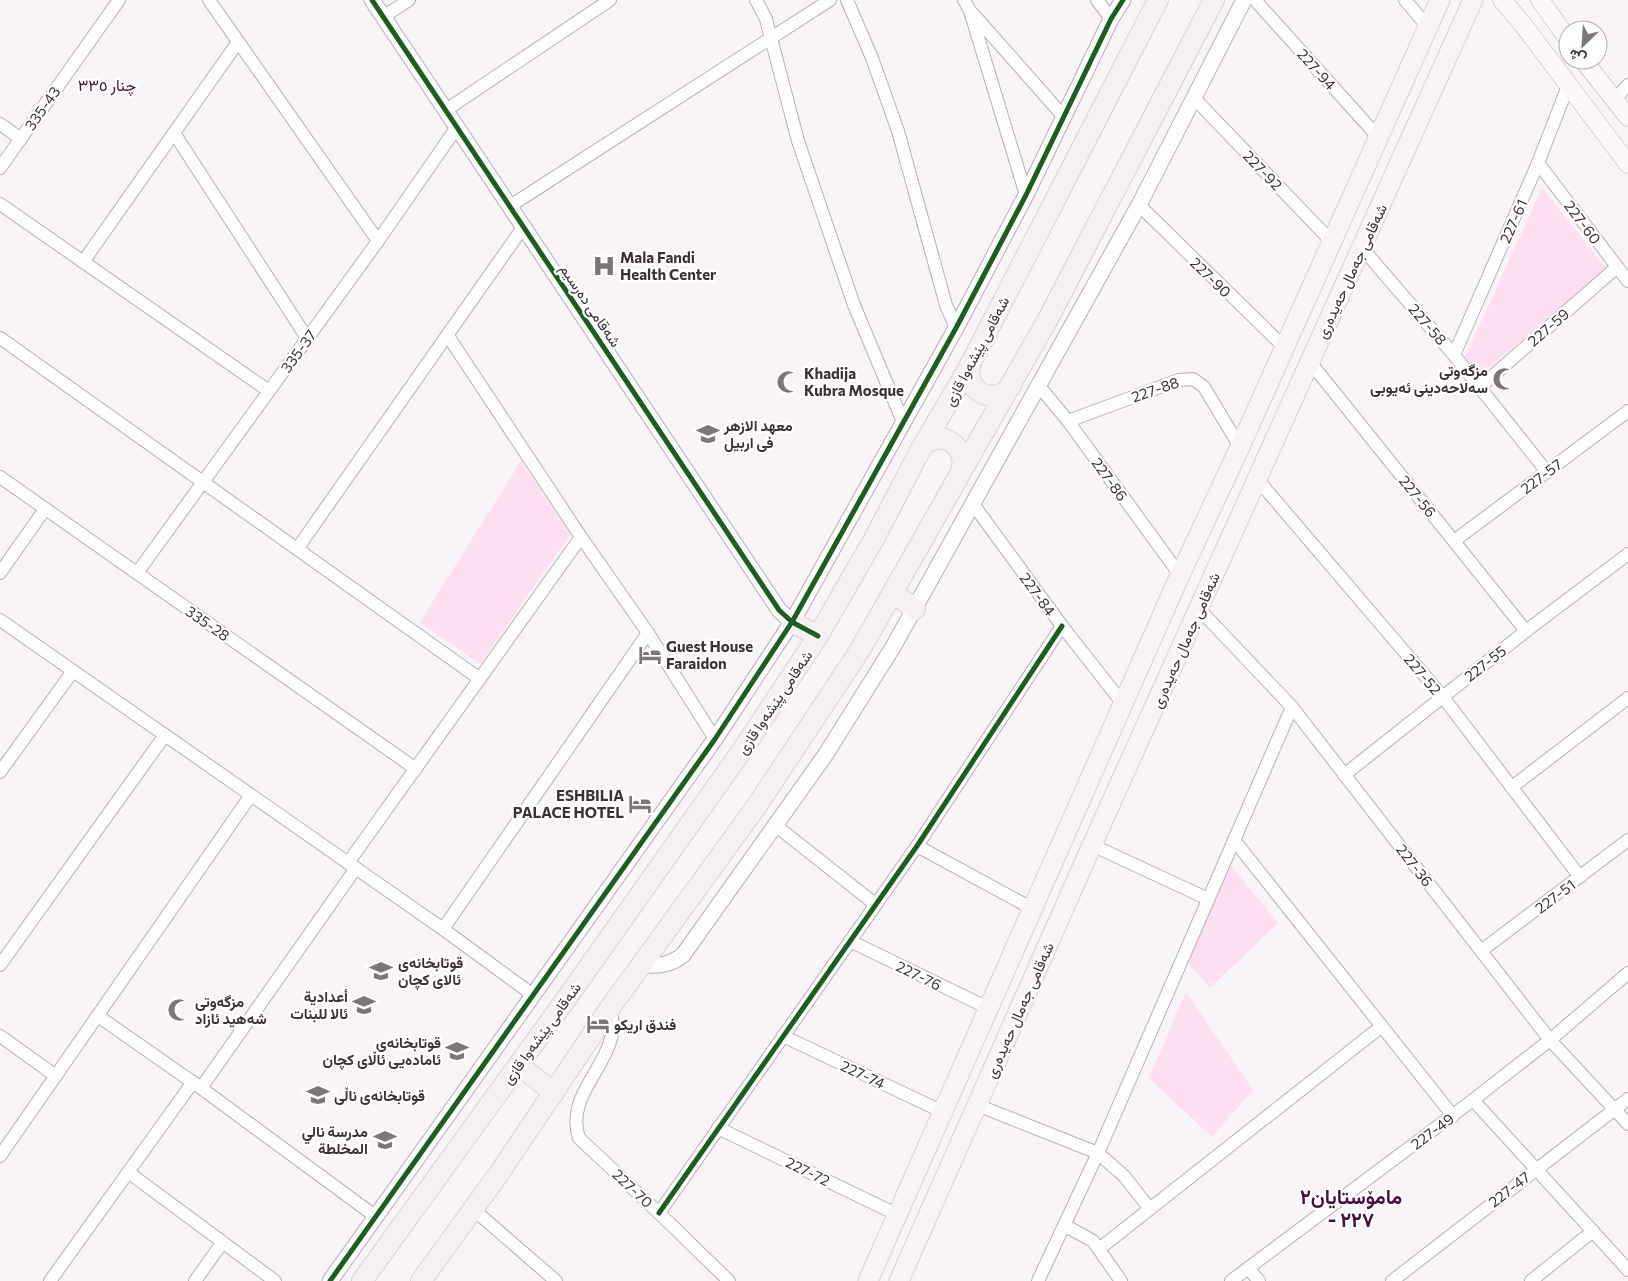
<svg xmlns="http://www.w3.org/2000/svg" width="1628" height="1281" viewBox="0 0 1628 1281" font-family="Commissioner,Vazirmatn,sans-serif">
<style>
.green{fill:#fcdff0}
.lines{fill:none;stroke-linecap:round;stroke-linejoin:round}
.minor-casing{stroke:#b5afb3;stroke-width:14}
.tertiary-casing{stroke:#b5afb3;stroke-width:17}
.secondary-casing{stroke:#b5afb3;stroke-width:19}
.primary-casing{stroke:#d5d2d4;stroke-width:21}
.trunk-casing{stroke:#d5d2d4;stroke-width:22}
.minor{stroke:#fefdfe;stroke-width:12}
.tertiary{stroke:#fefdfe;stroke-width:15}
.secondary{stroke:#fcf8fa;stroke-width:18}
.primary{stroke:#f8f3f6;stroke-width:19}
.trunk{stroke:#f6f0f4;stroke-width:20}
.cycleway-casing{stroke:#fff;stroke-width:8}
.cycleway{stroke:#1b5e20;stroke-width:5}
.labels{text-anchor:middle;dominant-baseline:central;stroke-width:4.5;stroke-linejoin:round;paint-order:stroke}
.street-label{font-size:15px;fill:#3b3137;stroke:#fff}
.poi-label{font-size:15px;font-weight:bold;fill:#3b3137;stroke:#fff;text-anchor:start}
.neighbourhood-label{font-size:16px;fill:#480e37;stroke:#fff}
.district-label{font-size:20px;font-weight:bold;fill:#480e37;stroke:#fff}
</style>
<rect width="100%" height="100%" fill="#f9f4f7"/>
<g class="green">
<polygon points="1542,188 1607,269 1480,375 1465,357"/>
<polygon points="521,461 570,535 480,664 420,622"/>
<polygon points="1229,863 1278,923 1210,988 1185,959"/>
<polygon points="1186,992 1253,1090 1212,1137 1149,1078"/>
</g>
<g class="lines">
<defs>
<g id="minor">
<polyline points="209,0 378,241"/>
<polyline points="756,0 766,19 798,141 854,305 903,422"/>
<polyline points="847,0 872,58 898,131 946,305 956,328"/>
<polyline points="964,0 970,11 1026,195"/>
<polyline points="1097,0 1111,19"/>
<polyline points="1255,0 1379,138"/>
<polyline points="1405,0 1428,27"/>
<polyline points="973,14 1064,117"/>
<polyline points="383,17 409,0"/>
<polyline points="1194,98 1332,242"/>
<polyline points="1614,100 1628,85"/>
<polyline points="446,110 610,0"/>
<polyline points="0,124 21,139"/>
<polyline points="174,133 307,338"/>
<polyline points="1538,163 1628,281"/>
<polyline points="0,168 119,0"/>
<polyline points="0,204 269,391"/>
<polyline points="1139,205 1284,347"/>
<polyline points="510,206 830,0"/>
<polyline points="1362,248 1454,355 1547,472"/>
<polyline points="83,262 238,42"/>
<polyline points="448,336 581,537 648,633 715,739"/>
<polyline points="0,338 480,679"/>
<polyline points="1454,355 1538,163 1568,86"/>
<polyline points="1310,362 1526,631"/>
<polyline points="1039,386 1068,421 1180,575"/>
<polyline points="1480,387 1617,267"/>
<polyline points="1068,421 1179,380 1193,379 1204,387 1240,447"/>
<polyline points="0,477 416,769"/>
<polyline points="1257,479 1443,697 1580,877"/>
<polyline points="973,504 1062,626 1124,705"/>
<polyline points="1454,541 1628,411"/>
<polyline points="297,549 524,226"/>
<polyline points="0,573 45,509"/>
<polyline points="137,573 378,241 457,127"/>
<polyline points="1199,609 1292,707 1550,1040 1628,1124"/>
<polyline points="0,620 443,929 533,995"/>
<polyline points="0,772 73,671"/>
<polyline points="1344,775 1526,631 1628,554"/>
<polyline points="1512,787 1628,698"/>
<polyline points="775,825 875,904"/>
<polyline points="1234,840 1453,1116"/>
<polyline points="1092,845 1208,899"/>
<polyline points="917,846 1033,909"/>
<polyline points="348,863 581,537"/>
<polyline points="443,929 648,633"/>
<polyline points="850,941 988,1008"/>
<polyline points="1481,951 1628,840"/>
<polyline points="0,965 165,735"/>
<path d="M610 1008C611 1014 613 1022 613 1028 609 1068 565 1096 579 1138L659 1213 729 1281"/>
<polyline points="98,1016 201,1088 375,1216"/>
<polyline points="0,1036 56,1076"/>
<polyline points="783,1036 943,1112"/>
<polyline points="201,1088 356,868"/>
<polyline points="1473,1100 1628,1270"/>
<polyline points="977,1105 1098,1153 1124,1176 1150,1209"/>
<polyline points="718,1128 898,1215"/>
<polyline points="0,1156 251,795"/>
<polyline points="128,1172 275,1281"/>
<polyline points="473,1209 556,1281"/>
<polyline points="659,1213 917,846 1062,626"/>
<polyline points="1064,1225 1093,1241 1121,1281"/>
<polyline points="1099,1249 1382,1026"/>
<polyline points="1248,1268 1259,1281"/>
<polyline points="50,1281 193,1082"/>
<polyline points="195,1281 222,1243"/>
<polyline points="1038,1281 1098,1153 1292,707"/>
<polyline points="1231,1281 1473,1100 1550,1040 1628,973"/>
<polyline points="1392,1281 1628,1099"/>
<polyline points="1531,1281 1593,1231"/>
</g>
<g id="tertiary">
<polyline points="372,0 779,610 792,622"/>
<path d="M641 965C658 966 669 966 683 955L826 754 893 647 1139 205 1244 0"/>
<polyline points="330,1281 715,739 792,622 956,328 1026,195 1111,19 1123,0"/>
</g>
<g id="secondary">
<polyline points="1502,0 1521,22 1628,164"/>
<polyline points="1540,0 1568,39"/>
<polyline points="1583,60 1628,117"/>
</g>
<g id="primary">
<polyline points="868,1281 1180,575 1240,447 1440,0"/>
<polyline points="899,1281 1092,845 1473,0"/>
</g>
<g id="trunk">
<path d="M970 365C964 391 993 407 1011 386"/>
<path d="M921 449C937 425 972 446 960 474"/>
<polyline points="893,593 915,609"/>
<polyline points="792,622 818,636"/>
<polyline points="519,1065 554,1093"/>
<polyline points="362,1281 564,1002 743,749 818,636 874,539 921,449 970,365 1158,0"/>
<polyline points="421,1281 498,1175 610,1008 756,807 860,650 1048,319 1214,0"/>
</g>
</defs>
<use href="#minor" class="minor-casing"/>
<use href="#tertiary" class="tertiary-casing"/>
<use href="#secondary" class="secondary-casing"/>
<use href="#primary" class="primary-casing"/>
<use href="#trunk" class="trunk-casing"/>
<use href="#minor" class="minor"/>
<use href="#tertiary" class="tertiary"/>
<use href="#secondary" class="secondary"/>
<use href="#primary" class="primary"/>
<use href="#trunk" class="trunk"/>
<defs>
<g id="cycleway">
<polyline points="372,0 779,610 792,622 818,636"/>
<polyline points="659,1213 917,846 1062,626"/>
<polyline points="330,1281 715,739 792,622 956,328 1026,195 1111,19 1123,0"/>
</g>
</defs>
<use href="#cycleway" class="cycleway-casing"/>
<use href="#cycleway" class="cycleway"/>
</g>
<defs>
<symbol id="hospital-bare" viewBox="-9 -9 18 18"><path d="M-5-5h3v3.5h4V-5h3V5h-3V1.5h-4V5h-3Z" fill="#7e757a" stroke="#fff" stroke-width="2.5" paint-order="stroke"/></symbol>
<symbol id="mosque-bare" viewBox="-9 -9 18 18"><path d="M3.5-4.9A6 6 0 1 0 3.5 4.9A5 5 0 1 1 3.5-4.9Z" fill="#7e757a" stroke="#fff" stroke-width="2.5" paint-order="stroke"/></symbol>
<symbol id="school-bare" viewBox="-9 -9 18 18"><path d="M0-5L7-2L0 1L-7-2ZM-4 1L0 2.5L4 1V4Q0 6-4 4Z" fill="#7e757a" stroke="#fff" stroke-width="2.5" paint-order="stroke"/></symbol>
<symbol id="hotel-bare" viewBox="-9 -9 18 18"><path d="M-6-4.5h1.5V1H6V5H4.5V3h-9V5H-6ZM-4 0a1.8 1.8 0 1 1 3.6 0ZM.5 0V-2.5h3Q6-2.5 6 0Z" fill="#7e757a" stroke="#fff" stroke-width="2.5" paint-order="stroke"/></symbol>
</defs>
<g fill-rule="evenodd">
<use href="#hospital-bare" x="588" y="250" width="32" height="32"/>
<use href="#mosque-bare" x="1488" y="363" width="32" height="32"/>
<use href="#mosque-bare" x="772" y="366" width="32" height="32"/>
<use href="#school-bare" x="692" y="418" width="32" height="32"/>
<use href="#hotel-bare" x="634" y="639" width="32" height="32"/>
<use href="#hotel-bare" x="624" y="788" width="32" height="32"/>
<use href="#school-bare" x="365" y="955" width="32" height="32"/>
<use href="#school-bare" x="348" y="989" width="32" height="32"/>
<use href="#mosque-bare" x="163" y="994" width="32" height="32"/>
<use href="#hotel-bare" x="582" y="1008" width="32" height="32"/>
<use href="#school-bare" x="441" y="1035" width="32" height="32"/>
<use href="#school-bare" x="302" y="1079" width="32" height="32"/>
<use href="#school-bare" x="369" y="1124" width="32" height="32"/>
</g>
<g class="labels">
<g class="street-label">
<text transform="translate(1317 69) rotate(48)">227-94</text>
<text transform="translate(42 108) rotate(-55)">335-43</text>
<text transform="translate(1263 170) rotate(46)">227-92</text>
<text transform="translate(1513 221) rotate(-66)">227-61</text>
<text transform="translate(1583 222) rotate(53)">227-60</text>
<text transform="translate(1351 271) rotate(-65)">شەقامی جەمال حەیدەری</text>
<text transform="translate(1211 277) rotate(44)">227-90</text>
<text transform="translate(591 305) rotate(56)">شەقامی دەرسیم</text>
<text transform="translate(1428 324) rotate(49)">227-58</text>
<text transform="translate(1548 327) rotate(-41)">227-59</text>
<text transform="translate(298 351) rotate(-54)">335-37</text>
<text transform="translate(976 351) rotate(-62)">شەقامی پێشەوا قازی</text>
<text transform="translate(1155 389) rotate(-19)">227-88</text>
<text transform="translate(1541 476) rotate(-37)">227-57</text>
<text transform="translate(1110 479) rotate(54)">227-86</text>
<text transform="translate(1418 496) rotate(51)">227-56</text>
<text transform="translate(1038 594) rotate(54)">227-84</text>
<text transform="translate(208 623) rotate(35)">335-28</text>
<text transform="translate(1185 640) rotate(-66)">شەقامی جەمال حەیدەری</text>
<text transform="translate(1485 663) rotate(-38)">227-55</text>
<text transform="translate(1423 674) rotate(50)">227-52</text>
<text transform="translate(774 702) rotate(-56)">شەقامی پێشەوا قازی</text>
<text transform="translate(1415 865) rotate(52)">227-36</text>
<text transform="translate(1555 896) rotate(-37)">227-51</text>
<text transform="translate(919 975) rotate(26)">227-76</text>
<text transform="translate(1019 1010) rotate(-66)">شەقامی جەمال حەیدەری</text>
<text transform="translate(541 1033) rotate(-54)">شەقامی پێشەوا قازی</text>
<text transform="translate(863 1074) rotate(25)">227-74</text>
<text transform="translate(1432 1131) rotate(-37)">227-49</text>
<text transform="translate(808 1171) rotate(26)">227-72</text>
<text transform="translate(633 1188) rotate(43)">227-70</text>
<text transform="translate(1509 1189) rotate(-38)">227-47</text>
</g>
<g class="poi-label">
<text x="620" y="257">Mala Fandi<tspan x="620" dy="17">Health Center</tspan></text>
<text x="1488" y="370" text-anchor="end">مزگەوتی<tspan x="1488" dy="17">سەلاحەدینی ئەیوبی</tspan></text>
<text x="804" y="373">Khadija<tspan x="804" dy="17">Kubra Mosque</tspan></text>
<text x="724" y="425">معهد الازهر<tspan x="724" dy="17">فی اربیل</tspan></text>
<text x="666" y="646">Guest House<tspan x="666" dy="17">Faraidon</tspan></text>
<text x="624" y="795" text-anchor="end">ESHBILIA<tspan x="624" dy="17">PALACE HOTEL</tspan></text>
<text x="398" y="962">قوتابخانەی<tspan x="398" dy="17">ئالای کچان</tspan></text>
<text x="348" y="996" text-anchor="end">أعدادية<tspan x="348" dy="17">ئالا للبنات</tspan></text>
<text x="195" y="1001">مزگەوتی<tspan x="195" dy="17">شەهید ئازاد</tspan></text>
<text x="614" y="1024">فندق اريكو</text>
<text x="441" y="1042" text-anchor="end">قوتابخانەی<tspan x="441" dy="17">ئامادەیی ئاڵای کچان</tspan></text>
<text x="334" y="1095">قوتابخانەی ناڵی</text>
<text x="368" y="1131" text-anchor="end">مدرسة نالي<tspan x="368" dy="17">المخلطة</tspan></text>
</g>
<g class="neighbourhood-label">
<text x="107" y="84">چنار ٣٣٥</text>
</g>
<g class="district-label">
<text x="1351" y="1196">مامۆستایان٢<tspan x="1351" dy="23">- ٢٢٧</tspan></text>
</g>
</g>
<g transform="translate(1583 45) rotate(205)"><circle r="24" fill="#ffffff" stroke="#b1adaf"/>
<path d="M0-4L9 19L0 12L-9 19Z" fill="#7e757a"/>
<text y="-8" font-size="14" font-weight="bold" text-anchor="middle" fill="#3b3137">ش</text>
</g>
</svg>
